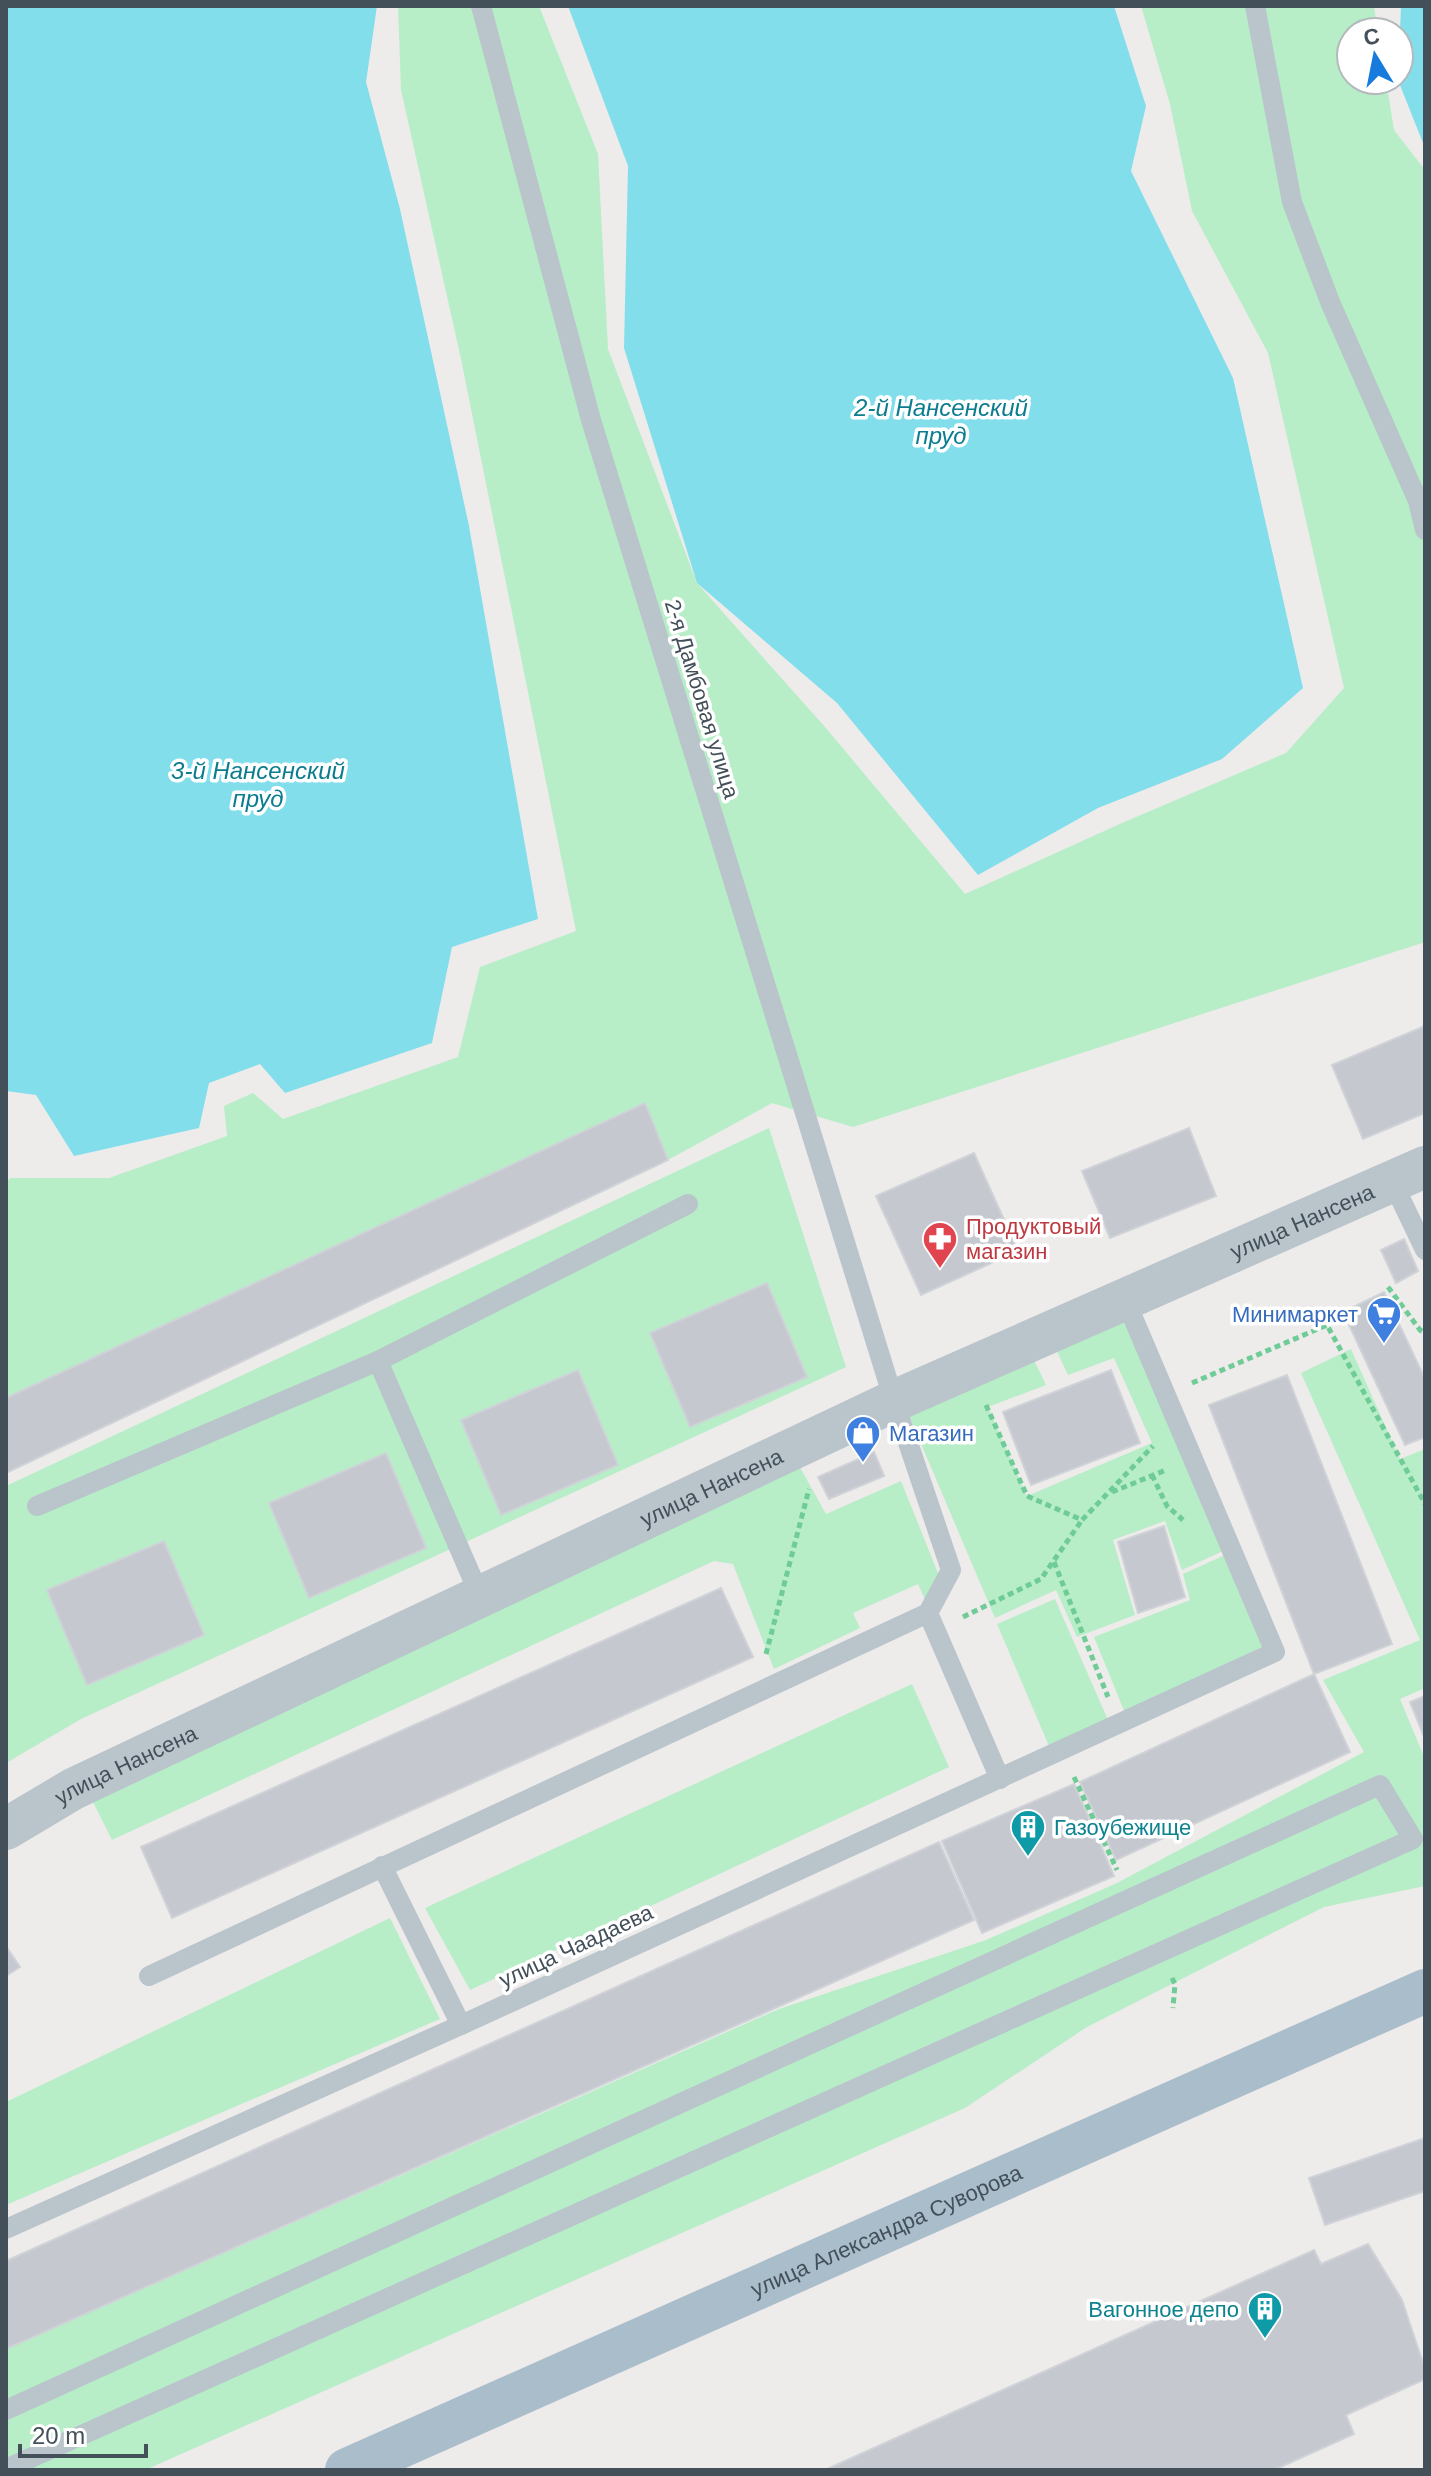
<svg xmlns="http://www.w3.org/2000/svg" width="1431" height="2476" viewBox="0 0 1431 2476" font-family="Helvetica,sans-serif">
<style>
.green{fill:#b7eec8}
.water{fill:#83deec}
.building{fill:#c5c8ce;stroke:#cfd2d7;stroke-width:2}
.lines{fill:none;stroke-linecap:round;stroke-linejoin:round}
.path{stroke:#6fcc97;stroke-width:5;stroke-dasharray:6 4;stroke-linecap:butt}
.service{stroke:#b9c4cb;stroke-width:20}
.minor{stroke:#b9c4cb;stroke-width:42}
.primary{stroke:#aabdcb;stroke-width:44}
.labels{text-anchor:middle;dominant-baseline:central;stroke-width:7;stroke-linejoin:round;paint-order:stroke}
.street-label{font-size:22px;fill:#435059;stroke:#fff}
.health-label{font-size:22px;fill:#be3a42;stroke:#fff;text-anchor:start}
.shop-label{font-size:22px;fill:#366cbe;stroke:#fff;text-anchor:end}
.culture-label{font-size:22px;fill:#0d838f;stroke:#fff;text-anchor:start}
.water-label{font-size:24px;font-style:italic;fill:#0b7d8f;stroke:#fff}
</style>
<rect width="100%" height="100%" fill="#eeebeb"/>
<g class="green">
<polygon points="398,6 539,6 598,154 608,349 697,583 825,727 965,894 1122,823 1286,753 1344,688 1268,353 1192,211 1170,104 1141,6 1374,6 1378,32 1351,32 1351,80 1386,80 1394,130 1425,170 1425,942 853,1127 772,1103 668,1160 645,1103 6,1398 6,1182 11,1178 109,1178 227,1136 224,1106 253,1093 283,1119 458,1057 480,967 576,931 461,359 401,90"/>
<polygon points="769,1128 846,1367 81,1719 6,1763 6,1486"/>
<polygon points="1123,1309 1225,1550 1182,1570 1165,1521 1113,1540 1135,1615 1077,1637 1056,1590 995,1618 905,1406 1030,1352 1046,1385 988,1407 1027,1496 1152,1443 1114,1358 1068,1375 1053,1343"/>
<polygon points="1351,1349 1400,1459 1425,1449 1425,1688 1400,1699 1425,1759 1425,1886 1324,1907 1087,2027 965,2108 145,2470 6,2470 6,2349 779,2009 986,1940 1115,1884 1364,1752 1323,1680 1420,1640 1301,1373"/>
<polygon points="797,1462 826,1514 901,1481 946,1593 926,1602 918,1584 853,1613 860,1628 774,1669 733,1564 714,1561 112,1840 90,1796"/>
<polygon points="1227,1554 1264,1646 1125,1713 1094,1637 1190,1600 1183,1574"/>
<polygon points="1055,1599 1108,1720 1049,1746 997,1624"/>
<polygon points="912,1684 949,1767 470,1990 425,1908"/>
<polygon points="390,1918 440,2019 6,2205 6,2102"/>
</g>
<g class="water">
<polygon points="6,6 377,6 366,82 400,209 469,526 538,919 452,947 432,1043 285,1093 260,1064 209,1083 199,1128 74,1156 36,1095 6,1091"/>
<polygon points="568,6 1114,6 1146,106 1131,171 1233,378 1303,688 1222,759 1098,808 978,875 837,703 697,583 624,348 628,166"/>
<polygon points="1401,6 1425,6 1425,148 1398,80"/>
</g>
<g class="building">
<polygon points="1425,1026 1425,1113 1363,1139 1332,1065"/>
<polygon points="645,1103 668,1160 6,1473 6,1398"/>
<polygon points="1189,1128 1216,1196 1110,1238 1082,1171"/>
<polygon points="974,1153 1018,1251 921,1295 876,1196"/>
<polygon points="1404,1239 1418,1271 1396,1283 1381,1250"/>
<polygon points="767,1283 807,1377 690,1427 650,1333"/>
<polygon points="1384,1292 1425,1379 1425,1437 1405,1445 1343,1312"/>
<polygon points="578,1370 618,1465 501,1515 461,1420"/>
<polygon points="1111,1370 1140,1443 1031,1485 1003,1412"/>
<polygon points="1287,1375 1392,1644 1314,1674 1209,1405"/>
<polygon points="874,1452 884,1476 829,1499 818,1477"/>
<polygon points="386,1453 426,1548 309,1598 269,1503"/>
<polygon points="1164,1526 1185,1597 1138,1613 1118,1542"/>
<polygon points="164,1541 204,1635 87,1685 47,1590"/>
<polygon points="721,1588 753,1657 172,1918 141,1847"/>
<polygon points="1314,1674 1350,1752 1116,1860 1080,1782"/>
<polygon points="1425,1696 1425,1739 1410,1702"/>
<polygon points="1074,1784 1114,1876 982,1933 942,1841"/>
<polygon points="939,1842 974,1920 6,2349 6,2261"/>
<polygon points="6,1946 20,1967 6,1976"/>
<polygon points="1425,2138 1425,2191 1325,2225 1309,2178"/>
<polygon points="1368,2244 1402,2300 1425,2369 1425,2379 1346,2415 1354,2434 1274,2470 825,2470 1314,2250 1321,2264"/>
</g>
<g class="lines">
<g class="path">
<polyline points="1388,1287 1420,1330 1425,1333"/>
<polyline points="1192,1383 1327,1325 1425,1504"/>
<polyline points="986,1405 1027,1496 1082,1520 1153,1446"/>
<polyline points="1152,1475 1167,1506 1183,1520"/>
<polyline points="1112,1492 1166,1470"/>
<polyline points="1054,1562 1108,1697"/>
<polyline points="963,1617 1041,1579 1082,1520"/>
<polyline points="766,1654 809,1489"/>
<polyline points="1074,1777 1117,1870"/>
<polyline points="1172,1978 1175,1984 1173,2008"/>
</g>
<g class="service">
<polyline points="1255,6 1292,202 1330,302 1418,501 1425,530"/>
<polyline points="1392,1181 1425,1250"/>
<polyline points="37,1506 378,1361"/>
<polyline points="480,1596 378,1361 688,1204"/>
<polyline points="928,1613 1000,1779"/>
<polyline points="382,1866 461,2025"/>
<polyline points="149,1976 928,1613 951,1570 894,1401 591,420 481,6"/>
<polyline points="6,2229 461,2025 1275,1652 1125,1299"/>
<polyline points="6,2410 1380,1785 1413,1839 6,2469"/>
</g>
<path class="minor" id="s1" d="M6 1829 73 1789 894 1401 1425 1167"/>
<path class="primary" id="s2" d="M347 2470 1425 1991"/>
</g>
<defs>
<symbol id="pharmacy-pin" viewBox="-11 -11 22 30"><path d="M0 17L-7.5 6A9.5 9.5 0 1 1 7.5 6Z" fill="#e0444e" stroke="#fff"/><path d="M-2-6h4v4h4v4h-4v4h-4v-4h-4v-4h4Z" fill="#fff"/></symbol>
<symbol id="supermarket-pin" viewBox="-11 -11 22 30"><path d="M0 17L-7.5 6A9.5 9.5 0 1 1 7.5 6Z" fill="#3f7fe0" stroke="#fff"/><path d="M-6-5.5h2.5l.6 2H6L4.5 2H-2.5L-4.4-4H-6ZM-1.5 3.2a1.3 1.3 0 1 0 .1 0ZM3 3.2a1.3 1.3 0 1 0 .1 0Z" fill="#fff"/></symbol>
<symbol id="shop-pin" viewBox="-11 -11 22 30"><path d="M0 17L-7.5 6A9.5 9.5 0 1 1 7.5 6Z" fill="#3f7fe0" stroke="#fff"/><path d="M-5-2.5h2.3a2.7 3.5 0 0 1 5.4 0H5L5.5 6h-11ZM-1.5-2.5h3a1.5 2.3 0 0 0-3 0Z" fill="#fff"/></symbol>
<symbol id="building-pin" viewBox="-11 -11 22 30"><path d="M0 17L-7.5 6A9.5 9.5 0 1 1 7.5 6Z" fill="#0f9aa8" stroke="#fff"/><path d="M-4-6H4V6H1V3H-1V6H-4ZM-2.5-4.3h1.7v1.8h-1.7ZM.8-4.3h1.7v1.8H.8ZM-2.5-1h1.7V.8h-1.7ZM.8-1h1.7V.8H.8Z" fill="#fff"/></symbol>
</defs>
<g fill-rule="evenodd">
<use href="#pharmacy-pin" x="920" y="1219" width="40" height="54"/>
<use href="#supermarket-pin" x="1364" y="1294" width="40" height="54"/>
<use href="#shop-pin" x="843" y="1413" width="40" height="54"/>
<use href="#building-pin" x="1008" y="1807" width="40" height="54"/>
<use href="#building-pin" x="1245" y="2289" width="40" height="54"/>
</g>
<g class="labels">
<g class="street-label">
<text transform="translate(702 699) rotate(73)">2-я Дамбовая улица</text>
<text stroke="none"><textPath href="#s1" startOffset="1432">улица Нансена</textPath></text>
<text stroke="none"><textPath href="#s1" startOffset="784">улица Нансена</textPath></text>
<text stroke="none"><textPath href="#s1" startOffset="136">улица Нансена</textPath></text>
<text transform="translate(576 1946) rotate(-25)">улица Чаадаева</text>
<text stroke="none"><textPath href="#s2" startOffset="590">улица Александра Суворова</textPath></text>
</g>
<g class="health-label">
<text x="966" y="1226">Продуктовый<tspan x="966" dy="25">магазин</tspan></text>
</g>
<g class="shop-label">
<text x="1358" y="1314">Минимаркет</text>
<text x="889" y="1433" text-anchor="start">Магазин</text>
</g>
<g class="culture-label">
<text x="1054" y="1827">Газоубежище</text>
<text x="1239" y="2309" text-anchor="end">Вагонное депо</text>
</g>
<g class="water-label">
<text x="941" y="407">2-й Нансенский<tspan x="941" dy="28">пруд</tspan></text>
<text x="258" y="770">3-й Нансенский<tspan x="258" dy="28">пруд</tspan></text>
</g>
</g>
<rect width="1431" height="2476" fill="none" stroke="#435059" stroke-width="16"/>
<g transform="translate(1375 56) rotate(350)"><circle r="38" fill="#ffffff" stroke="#b4b9bd" stroke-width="2"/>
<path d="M0-6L14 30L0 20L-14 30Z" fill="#167bdd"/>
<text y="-12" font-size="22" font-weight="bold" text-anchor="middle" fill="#435059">С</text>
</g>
<path d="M20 2444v12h126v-12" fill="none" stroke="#435059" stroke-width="4"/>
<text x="32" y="2444" font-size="24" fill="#435059" stroke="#ffffff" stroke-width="6" paint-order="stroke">20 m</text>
</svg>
